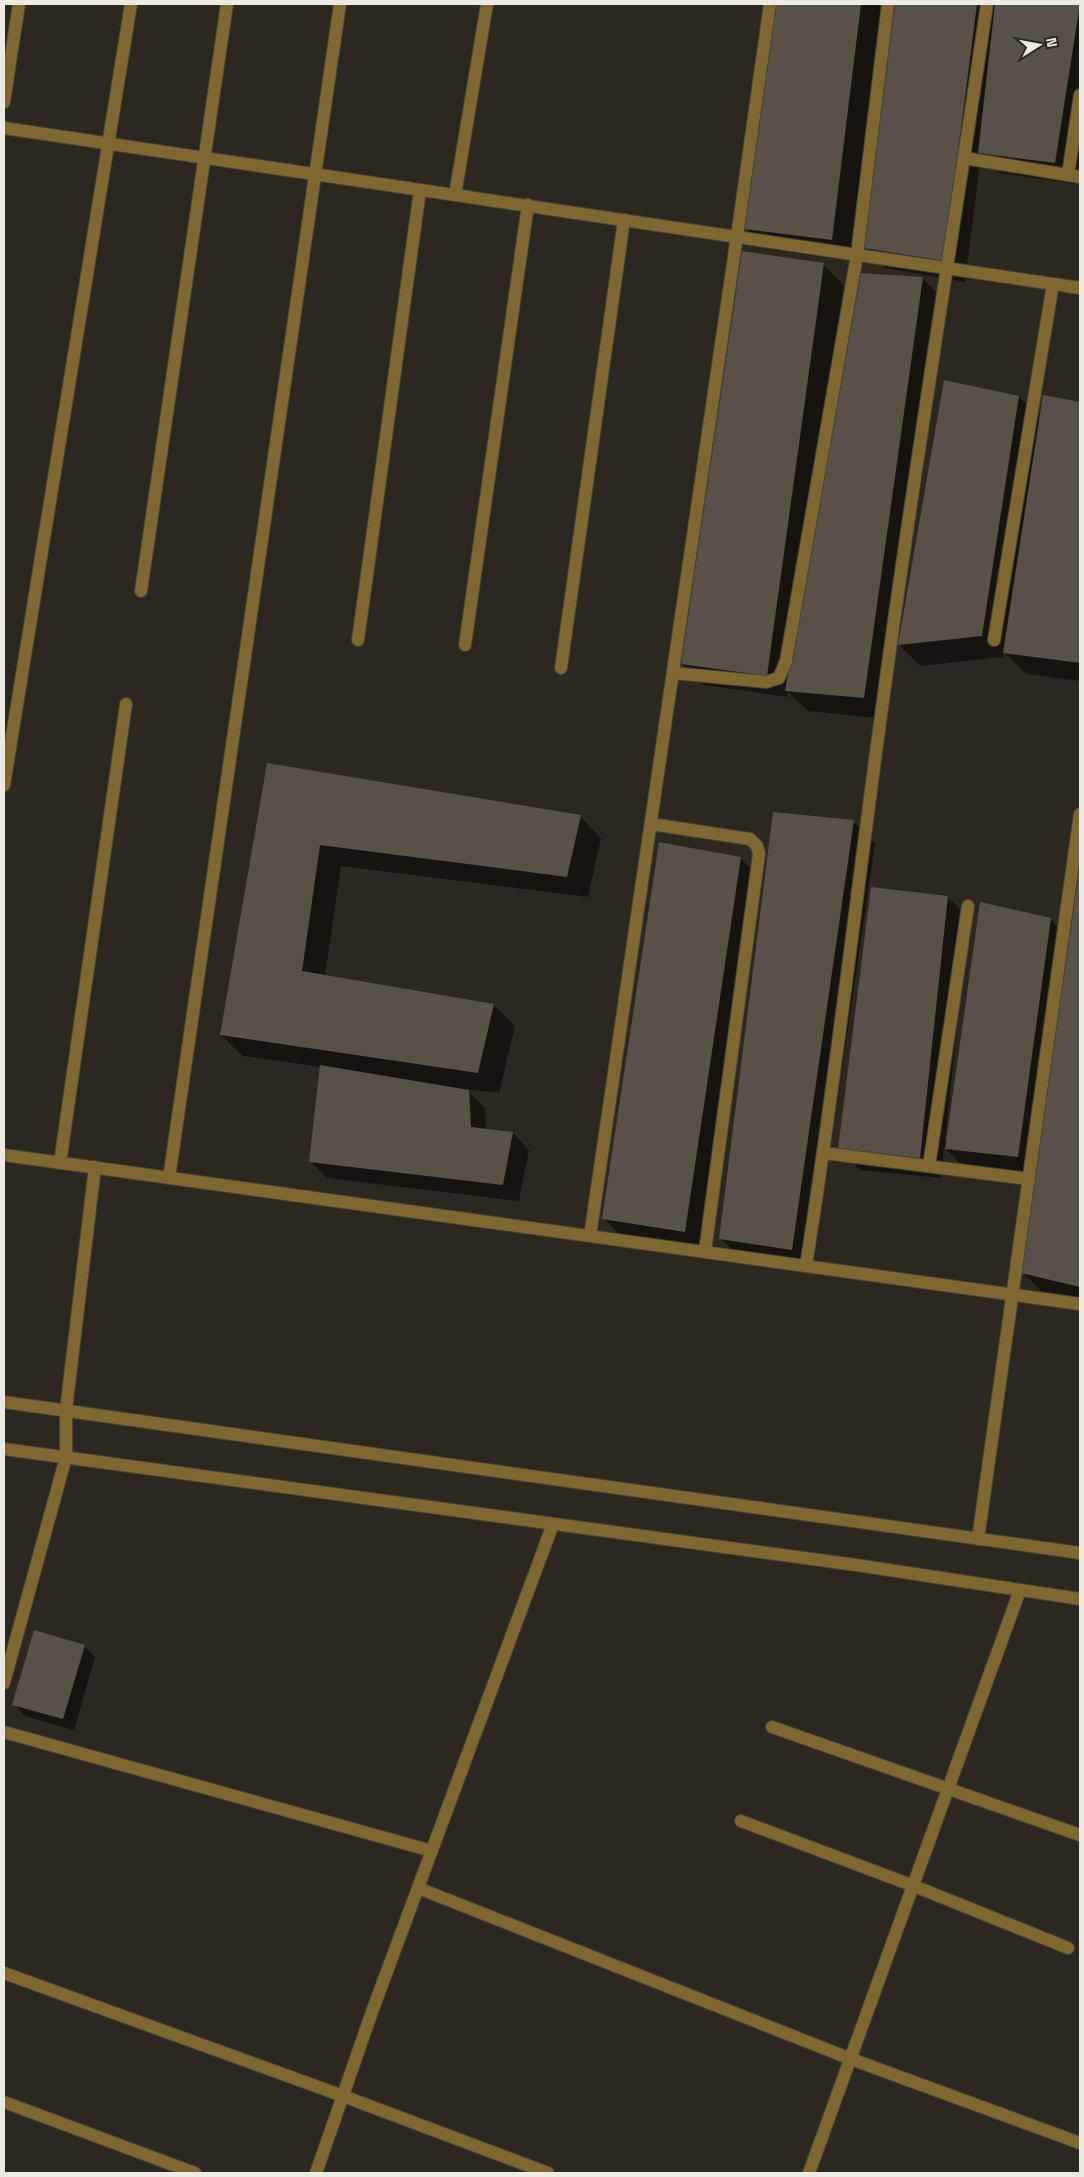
<svg xmlns="http://www.w3.org/2000/svg" width="1084" height="2177" viewBox="0 0 1084 2177" font-family="'Space Grotesk',sans-serif">
<style>
.shadow{fill:#0007}
.building{fill:#575148}
.lines{fill:none;stroke-linecap:round;stroke-linejoin:round}
.minor-casing{stroke:#47423b;stroke-width:14}
.minor{stroke:#7e6730;stroke-width:12}
</style>
<rect width="100%" height="100%" fill="#2c271f"/>
<g class="shadow">
<polygon points="776,4 885,4 853,261 766,249 745,228"/>
<polygon points="896,4 1080,4 1080,158 1076,184 1000,173 981,155 965,282 886,268 865,247"/>
<polygon points="823,264 844,286 802,590 922,278 943,299 885,719 808,711 788,692 788,697 704,685 682,664"/>
<polygon points="1019,397 1041,419 1044,397 1080,403 1080,681 1026,674 1004,652 1003,657 920,666 899,645"/>
<polygon points="268,764 580,816 601,838 588,897 341,866 325,976 494,1005 515,1026 499,1093 466,1089 485,1108 486,1130 513,1133 529,1150 519,1201 327,1178 310,1161 321,1067 243,1056 221,1035"/>
<polygon points="854,822 875,843 813,1270 742,1260 721,1238"/>
<polygon points="740,858 761,880 706,1252 624,1239 603,1218"/>
<polygon points="1080,871 1080,1303 1044,1294 1023,1273 1036,1177 967,1170 944,1147 941,1178 860,1170 839,1148 948,897 969,918 945,1140 947,1140 1050,919 1070,939"/>
<polygon points="84,1646 95,1657 74,1730 25,1716 14,1704"/>
</g>
<g class="building">
<polygon points="775,4 861,4 832,240 743,229"/>
<polygon points="895,4 977,4 944,261 864,248"/>
<polygon points="995,4 1080,4 1055,163 978,153"/>
<polygon points="742,251 824,263 767,676 681,664"/>
<polygon points="861,273 923,277 864,698 785,691"/>
<polygon points="944,380 1019,396 982,636 898,645"/>
<polygon points="1043,395 1080,402 1080,663 1003,653"/>
<polygon points="267,763 581,815 567,877 320,845 302,971 494,1004 478,1073 220,1035"/>
<polygon points="773,812 854,820 792,1250 719,1239"/>
<polygon points="659,842 741,857 685,1232 602,1219"/>
<polygon points="1079,870 1080,870 1080,1287 1021,1273"/>
<polygon points="871,887 948,896 920,1158 838,1149"/>
<polygon points="980,902 1051,918 1018,1157 945,1149"/>
<polygon points="320,1065 469,1090 471,1127 513,1132 503,1185 309,1162"/>
<polygon points="34,1630 85,1645 63,1719 12,1705"/>
</g>
<g class="lines">
<defs>
<g id="minor">
<polyline points="4,102 19,4"/>
<polyline points="4,128 1080,288"/>
<polyline points="964,158 1080,177"/>
<polyline points="1068,175 1080,95"/>
<polyline points="455,195 487,4"/>
<polyline points="141,591 227,4"/>
<polyline points="358,640 420,190"/>
<polyline points="994,640 1053,284"/>
<polyline points="465,645 528,205"/>
<polyline points="561,668 624,220"/>
<polyline points="673,673 766,682 779,678 786,661 857,255 888,4"/>
<polyline points="4,785 131,4"/>
<polyline points="651,824 750,839 757,846 759,854 705,1251"/>
<polyline points="824,1153 1029,1179"/>
<polyline points="4,1155 1080,1304"/>
<polyline points="60,1163 126,704"/>
<polyline points="929,1166 968,906"/>
<polyline points="169,1178 340,4"/>
<polyline points="590,1236 737,236 770,4"/>
<path d="M806 1266C836 1078 857 889 883 701 914 468 953 236 987 4"/>
<polyline points="4,1402 1080,1553"/>
<polyline points="4,1449 856,1565 1080,1599"/>
<polyline points="978,1539 1080,814"/>
<polyline points="4,1683 66,1457 66,1410 95,1167"/>
<polyline points="772,1727 1080,1835"/>
<polyline points="4,1732 432,1851"/>
<polyline points="741,1821 914,1886 1068,1948"/>
<polyline points="418,1888 851,2059 1080,2143"/>
<polyline points="4,1973 343,2096 548,2173"/>
<polyline points="4,2102 195,2173"/>
<polyline points="316,2173 373,2009 553,1524"/>
<polyline points="809,2173 1020,1590"/>
</g>
</defs>
<use href="#minor" class="minor-casing"/>
<use href="#minor" class="minor"/>
</g>
<rect width="1084" height="2177" fill="none" stroke="#eeebe5" stroke-width="10"/>
<g transform="translate(1039 45) rotate(79)" stroke="#2c271f" stroke-width="4" paint-order="stroke">
<path d="M0-4L9 19L0 12L-9 19Z" fill="#eeebe5"/>
<text y="-8" font-size="14" font-weight="bold" text-anchor="middle" fill="#eeebe5">N</text>
</g>
</svg>
